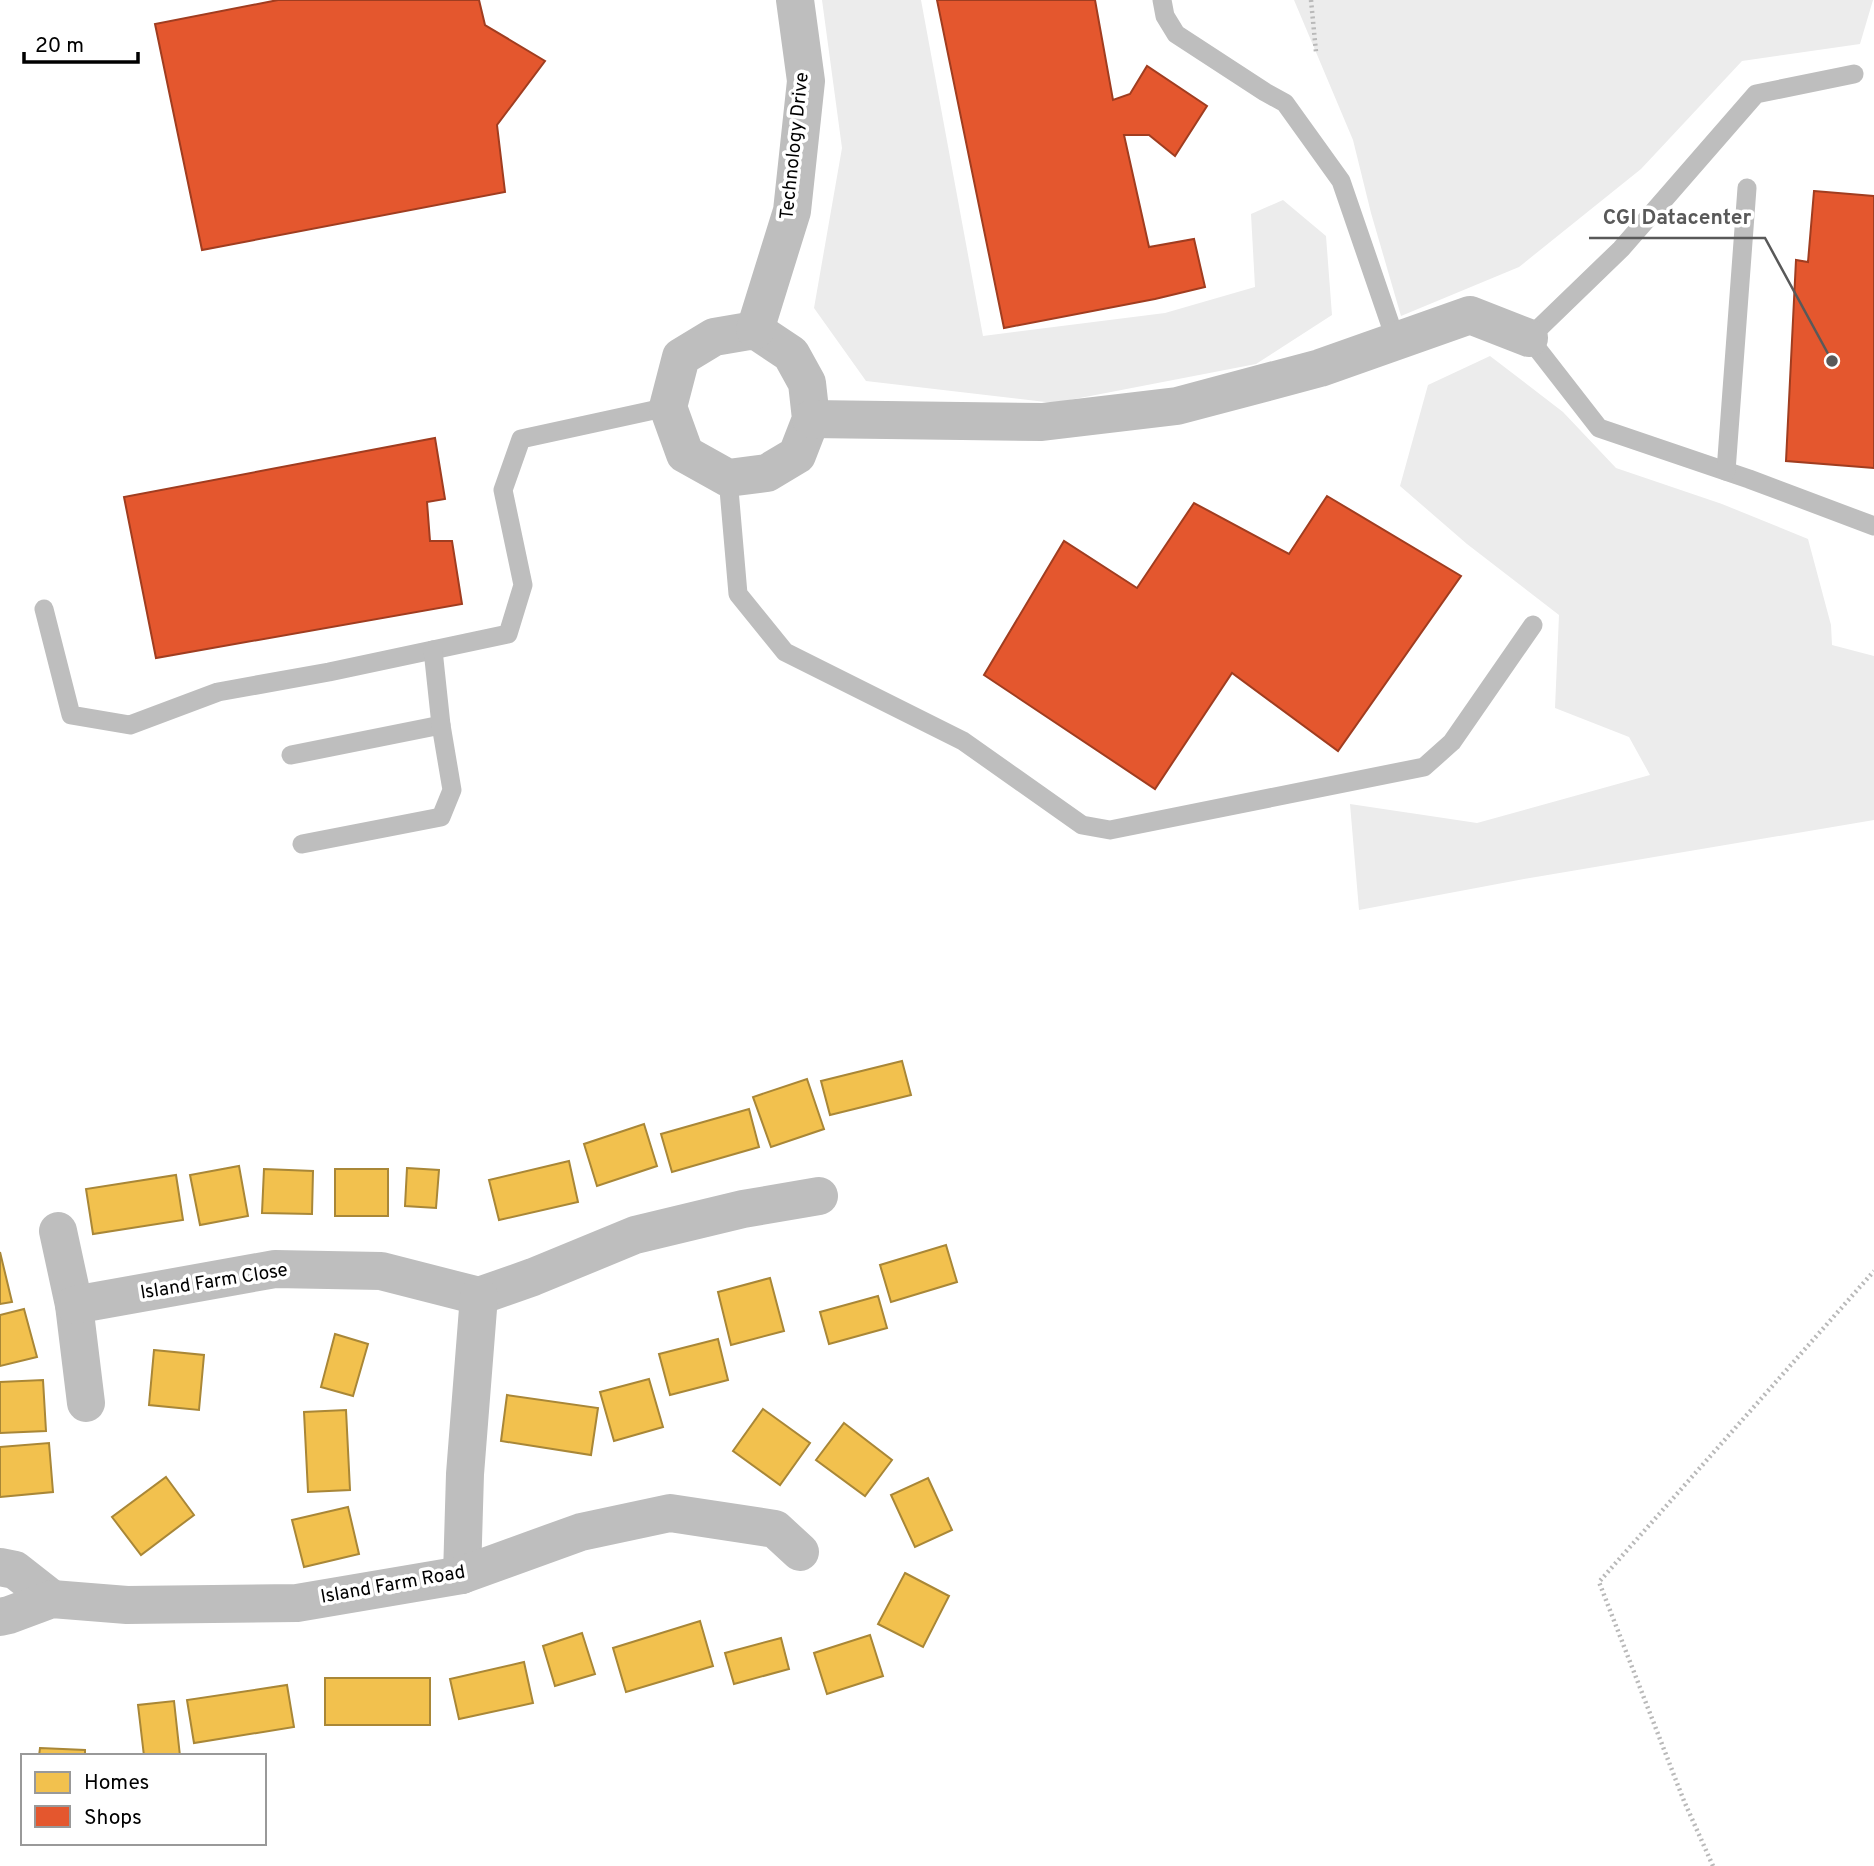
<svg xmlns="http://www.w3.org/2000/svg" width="1874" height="1866" viewBox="0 0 1874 1866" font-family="Overpass,sans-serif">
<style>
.green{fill:#ececec}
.homes{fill:#f2c14e;stroke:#a98737;stroke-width:2}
.shops{fill:#e4572e;stroke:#a03d20;stroke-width:2}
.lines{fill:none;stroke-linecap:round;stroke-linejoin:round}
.path{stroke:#b9b9b9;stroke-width:4.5;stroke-dasharray:2 3.5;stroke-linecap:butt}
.lane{stroke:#bebebe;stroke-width:19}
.street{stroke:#bebebe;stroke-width:38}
.labels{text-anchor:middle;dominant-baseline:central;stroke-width:7;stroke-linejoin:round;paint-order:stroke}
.street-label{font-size:19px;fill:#000;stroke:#fff}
.leader{fill:none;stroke:#595959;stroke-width:2.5}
.callout-dot{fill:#595959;stroke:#fff;stroke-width:2.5}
.callout-label{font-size:21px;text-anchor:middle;font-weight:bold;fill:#595959;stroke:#fff;stroke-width:7;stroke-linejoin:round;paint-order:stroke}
</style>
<rect width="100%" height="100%" fill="#fff"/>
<g class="green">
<polygon points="822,0 921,0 983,336 1165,313 1255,287 1251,214 1283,200 1326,236 1332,315 1256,364 1054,403 866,381 814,308 842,148"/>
<polygon points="1294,0 1873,0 1860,44 1742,61 1641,169 1519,267 1401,316 1371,213 1353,140"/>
<polygon points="1490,356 1563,412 1616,468 1722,504 1808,539 1831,625 1832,645 1874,656 1874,820 1524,879 1359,910 1350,804 1477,823 1650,775 1629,737 1555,708 1559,615 1467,544 1400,486 1428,385"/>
</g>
<g class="homes">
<polygon points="902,1061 911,1095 830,1115 821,1081"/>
<polygon points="807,1079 824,1129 771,1147 753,1097"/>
<polygon points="749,1109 759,1147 672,1172 661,1134"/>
<polygon points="644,1124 657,1166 597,1186 584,1144"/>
<polygon points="569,1161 578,1202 499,1220 489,1180"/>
<polygon points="239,1166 248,1216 200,1225 190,1175"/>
<polygon points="407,1168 439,1170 436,1208 405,1206"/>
<polygon points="264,1169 313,1171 312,1214 262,1213"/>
<rect x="335" y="1169" width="53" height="47"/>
<polygon points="176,1175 183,1220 93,1234 86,1189"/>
<polygon points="946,1245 957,1282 891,1302 880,1265"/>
<polygon points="0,1252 12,1302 0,1304"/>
<polygon points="770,1278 784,1331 731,1345 718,1292"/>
<polygon points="878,1296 887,1328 829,1344 820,1312"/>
<polygon points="24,1309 37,1357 0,1366 0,1315"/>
<polygon points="335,1334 368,1344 353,1396 321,1387"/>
<polygon points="718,1339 728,1380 670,1395 659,1354"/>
<polygon points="154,1350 204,1355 199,1410 149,1405"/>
<polygon points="649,1379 663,1427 614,1441 600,1392"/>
<polygon points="43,1380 46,1431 0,1433 0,1382"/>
<polygon points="507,1395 598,1408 591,1455 501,1441"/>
<polygon points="763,1409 810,1443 780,1485 733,1451"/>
<polygon points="346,1410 350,1490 308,1492 304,1412"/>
<polygon points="844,1423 892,1460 865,1496 816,1460"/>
<polygon points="49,1443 53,1492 0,1497 0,1447"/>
<polygon points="166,1477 194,1515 141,1555 112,1517"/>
<polygon points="928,1478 952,1530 915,1547 891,1495"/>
<polygon points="348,1507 359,1554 304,1567 292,1520"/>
<polygon points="905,1573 949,1596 923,1647 878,1624"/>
<polygon points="700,1621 713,1666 626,1692 613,1648"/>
<polygon points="582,1633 595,1674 555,1686 543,1646"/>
<polygon points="870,1635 883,1676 827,1694 814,1653"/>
<polygon points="781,1638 789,1669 734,1684 725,1653"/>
<polygon points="524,1662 533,1703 459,1719 450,1679"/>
<rect x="325" y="1678" width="105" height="47"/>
<polygon points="287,1685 294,1727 194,1743 187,1700"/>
<polygon points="174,1701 180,1756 144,1756 138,1705"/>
<polygon points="40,1748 85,1750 85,1756 39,1756"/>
</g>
<g class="shops">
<polygon points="278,0 479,0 485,25 545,61 497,125 505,192 202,250 155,24"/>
<polygon points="937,0 1095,0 1113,100 1130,94 1147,66 1207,106 1175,156 1149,135 1124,135 1149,247 1194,239 1205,287 1155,299 1004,328"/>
<polygon points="1814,191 1874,196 1874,468 1786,461 1796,260 1808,262"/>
<polygon points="435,438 445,499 427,502 430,541 452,541 462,604 156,658 124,497"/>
<polygon points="1327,496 1461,576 1338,751 1232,673 1155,789 984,675 1064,541 1137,588 1194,503 1289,554"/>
</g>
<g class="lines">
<g class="path">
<polyline points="1311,0 1316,52"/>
<polyline points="1713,1866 1684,1801 1599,1582 1874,1271"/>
</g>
<g class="lane">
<polyline points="1162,0 1165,16 1176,34 1265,92 1285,103 1341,181 1396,341"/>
<polyline points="1854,74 1756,94 1621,249 1529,338 1599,428 1749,479 1874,526"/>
<polyline points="1726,471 1747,188"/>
<polyline points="728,478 738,594 785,652 963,741 1082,825 1110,830 1424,767 1452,742 1533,625"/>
<polyline points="44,609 71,715 130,725 218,692 329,672 508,634 523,585 503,490 521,439 668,407"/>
<polyline points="291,755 441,725"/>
<polyline points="302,844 441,817 452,790 441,725 433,650"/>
</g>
<g class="street">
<polygon points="755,330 791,354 807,383 811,419 797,455 767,473 728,478 685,454 668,407 681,357 714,337"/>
<polyline points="755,330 792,211 806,81 795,0"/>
<polyline points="811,419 1042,422 1177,406 1320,368 1470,315 1529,338"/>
<polyline points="58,1231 74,1305 86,1403"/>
<polyline points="74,1305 275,1269 381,1271 479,1296 533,1277 635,1235 743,1209 819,1196"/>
<polyline points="0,1567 15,1570 52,1599"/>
<polyline points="462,1575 465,1474 479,1296"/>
<polyline points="0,1617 9,1615 52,1599 127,1605 297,1603 462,1575 581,1532 670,1513 775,1529 800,1552"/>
</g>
</g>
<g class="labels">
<g class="street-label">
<text transform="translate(795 146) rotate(-84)">Technology Drive</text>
<text transform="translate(214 1282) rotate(-9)">Island Farm Close</text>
<text transform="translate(393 1585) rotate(-10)">Island Farm Road</text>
</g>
</g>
<path class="leader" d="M1832 361L1765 238H1589"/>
<circle class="callout-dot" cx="1832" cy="361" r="7"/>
<g class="callout-label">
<text x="1677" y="224">CGI Datacenter</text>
</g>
<rect x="21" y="1754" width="245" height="91" fill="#ffffff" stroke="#999999" stroke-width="2"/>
<rect x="35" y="1772" width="35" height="21" fill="#f2c14e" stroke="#999999" stroke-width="2"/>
<text x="84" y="1789" font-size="21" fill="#000000">Homes</text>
<rect x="35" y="1806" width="35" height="21" fill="#e4572e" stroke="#999999" stroke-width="2"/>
<text x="84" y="1824" font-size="21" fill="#000000">Shops</text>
<path d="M24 52v10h114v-10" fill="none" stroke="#000000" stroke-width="3.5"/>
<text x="35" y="52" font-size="21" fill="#000000" stroke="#ffffff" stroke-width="5" paint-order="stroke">20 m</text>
</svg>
